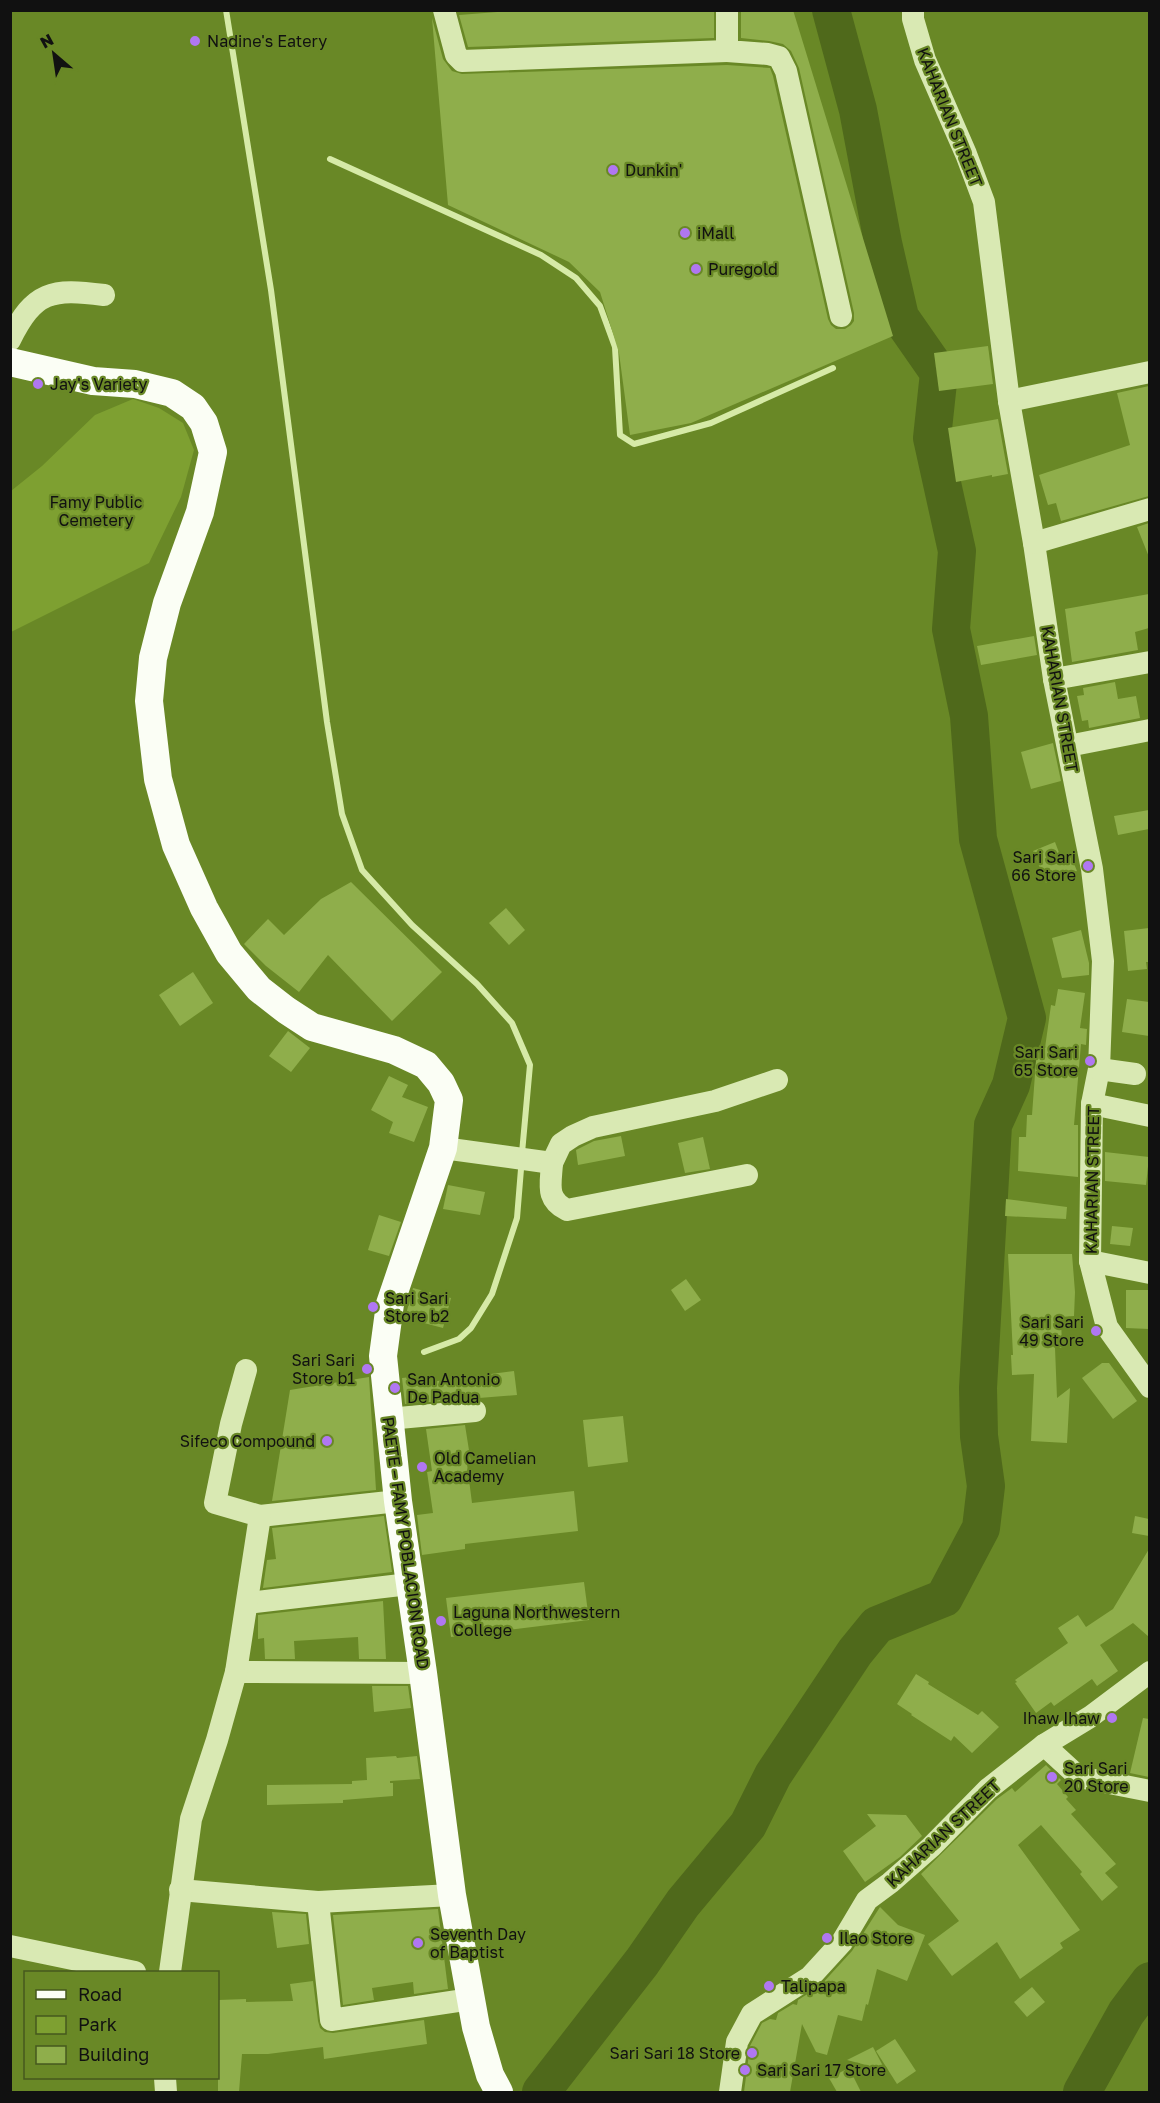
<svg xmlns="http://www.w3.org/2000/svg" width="1160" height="2103" viewBox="0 0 1160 2103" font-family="'Golos Text',sans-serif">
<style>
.green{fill:#7ea031}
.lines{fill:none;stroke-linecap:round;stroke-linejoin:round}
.stream{stroke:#d6eaa7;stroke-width:6}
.river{stroke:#4f691b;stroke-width:38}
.building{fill:#8fae4b}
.minor{stroke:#d9e9b3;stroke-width:22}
.major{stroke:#fbfef5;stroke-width:28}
.poi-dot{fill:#b077f2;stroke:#698826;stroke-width:2}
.labels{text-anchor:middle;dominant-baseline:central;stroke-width:4.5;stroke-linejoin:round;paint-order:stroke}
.poi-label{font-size:16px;fill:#111;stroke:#698826;text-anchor:start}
.street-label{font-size:16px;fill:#111;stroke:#698826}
.park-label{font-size:16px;fill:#111;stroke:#698826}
</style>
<rect width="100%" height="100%" fill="#698826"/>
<polygon class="green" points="133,399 159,408 183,423 194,450 181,497 149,563 11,632 11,491 42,466 95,415"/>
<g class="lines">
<g class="stream">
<polyline points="226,10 271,290 327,722 342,814 362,870 412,925 477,984 512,1023 530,1065 522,1153"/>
<polyline points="330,159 541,255 576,278 600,306 615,347 620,435 634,444 711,423 833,368"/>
<polyline points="424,1352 459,1339 471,1328 492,1294 517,1218 521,1169"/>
</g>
<g class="river">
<polyline points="541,2092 642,1962 683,1903 748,1825 773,1775 855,1652 877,1625 944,1598 981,1528 986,1486 979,1436 978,1388 993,1125 1011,1085 1027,1018 978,839 969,716 951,629 957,551 932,438 939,373 900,317 883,243 858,110 831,10"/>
<polyline points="1082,2092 1126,2013 1150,1981"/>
</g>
</g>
<g class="building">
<polygon points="523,10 714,10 714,38 468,47 459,15"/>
<polygon points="741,10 793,10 893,336 691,423 630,435 619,353 600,292 569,262 448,205 432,18 443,59 452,71 462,74 727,65 770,68 773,76 828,319 831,325 836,329 845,329 851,325 854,321 854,313 799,68 791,51 783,44 769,41 741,38"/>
<polygon points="988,346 993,384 939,391 934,353"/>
<polygon points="1149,386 1149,496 1061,521 1056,503 1048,505 1039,475 1130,445 1117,393"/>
<polygon points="998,419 1008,474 992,477 992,475 956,482 948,428"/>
<polygon points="1149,523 1149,557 1137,527"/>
<polygon points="1149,594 1149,628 1135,632 1138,650 1072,662 1065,609"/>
<polygon points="1034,636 1037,655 981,665 977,646"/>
<polygon points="1115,682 1118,699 1136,696 1140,718 1089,728 1088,720 1082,721 1077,696 1084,695 1083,688"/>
<polygon points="1053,743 1061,781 1031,789 1021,752"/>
<polygon points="1149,810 1149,829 1118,835 1114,816"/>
<polygon points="1055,842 1061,858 1070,854 1077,871 1046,883 1033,851"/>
<polygon points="351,882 442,972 392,1021 328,955 299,992 266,966 244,944 268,919 284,935 321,899"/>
<polygon points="506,908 525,930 509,945 489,923"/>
<polygon points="1149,928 1149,962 1146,962 1147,969 1128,971 1124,931"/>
<polygon points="1081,930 1089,963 1089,975 1062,978 1052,938"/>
<polygon points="193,972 213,1003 180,1026 159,995"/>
<polygon points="1058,989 1085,993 1080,1028 1087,1029 1086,1045 1081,1044 1074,1125 1078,1125 1078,1177 1018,1171 1019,1137 1026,1137 1027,1115 1032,1115 1037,1047 1045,1048 1051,1005 1055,1006"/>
<polygon points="1127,999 1149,1002 1149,1036 1122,1032"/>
<polygon points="288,1031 310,1048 291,1072 269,1056"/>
<polygon points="389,1076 408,1085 402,1097 428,1107 414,1142 389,1133 393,1122 371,1110"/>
<polygon points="621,1136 625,1156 578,1165 576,1150 594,1141"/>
<polygon points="703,1137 710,1169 685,1173 678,1143"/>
<polygon points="1105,1152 1149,1157 1146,1185 1105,1181"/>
<polygon points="448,1185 485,1192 480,1215 443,1209"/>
<polygon points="1006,1199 1067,1207 1066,1219 1005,1216"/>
<polygon points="379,1215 401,1222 389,1256 368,1250"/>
<polygon points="1112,1226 1133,1228 1130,1246 1110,1244"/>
<polygon points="1008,1254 1072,1254 1075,1292 1074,1316 1061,1317 1062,1348 1055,1348 1057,1398 1070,1388 1067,1443 1031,1441 1034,1374 1012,1375 1011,1355 1013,1355"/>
<polygon points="686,1279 701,1300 685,1311 671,1290"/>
<polygon points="413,1288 451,1298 443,1328 405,1318"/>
<polygon points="1126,1290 1149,1290 1149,1329 1126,1328"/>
<polygon points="1102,1363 1109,1363 1137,1401 1113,1419 1082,1378"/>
<polygon points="514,1371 517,1395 405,1404 402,1378 429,1375 430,1382"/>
<polygon points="369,1377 376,1490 272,1501 290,1390"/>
<polygon points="623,1416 628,1462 588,1467 583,1420"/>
<polygon points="465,1425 471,1463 467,1464 472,1503 574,1491 578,1531 465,1544 465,1549 422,1555 417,1515 433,1513 427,1472 432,1471 426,1429"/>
<polygon points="384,1516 392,1572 263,1588 267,1560 276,1559 272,1528"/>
<polygon points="1135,1516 1149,1519 1149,1536 1132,1533"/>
<polygon points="1149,1549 1149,1637 1133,1623 1100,1645 1118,1671 1097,1686 1092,1679 1054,1706 1051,1702 1036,1713 1015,1683 1017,1682 1015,1680 1068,1643 1058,1628 1078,1615 1086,1627 1113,1609"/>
<polygon points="584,1582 589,1620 451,1637 446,1598"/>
<polygon points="383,1601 386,1659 359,1659 358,1637 294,1641 295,1659 265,1659 264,1638 258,1639 258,1615"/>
<polygon points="916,1674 929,1682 928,1684 978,1715 982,1711 999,1727 972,1753 954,1736 951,1741 911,1715 912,1714 897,1704"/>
<polygon points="372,1686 408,1686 411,1708 374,1712"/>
<polygon points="1143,1718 1149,1719 1149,1777 1130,1773"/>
<polygon points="396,1756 397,1758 417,1756 420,1779 390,1781 390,1783 393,1783 393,1796 343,1800 343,1803 267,1805 267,1785 352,1784 352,1781 367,1780 366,1758"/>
<polygon points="1046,1765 1061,1780 1057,1784 1068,1797 1066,1799 1076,1810 1071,1814 1116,1864 1105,1873 1118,1887 1102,1901 1080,1874 1082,1872 1041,1825 1018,1845 1080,1930 1060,1943 1063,1948 1020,1979 997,1942 952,1976 928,1944 959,1921 921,1874 997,1799 1012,1788 1015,1792"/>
<polygon points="867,1814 906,1815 922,1836 900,1857 865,1882 843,1851 876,1826"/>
<polygon points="880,1907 898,1925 925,1935 907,1981 877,1969 868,2005 866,2004 862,2021 838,2015 827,2055 816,2052 802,2024 790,2092 744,2092 750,2046 762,2023 770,2019 776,2020 778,2013 793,2004 797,2005 798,2000 820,1986 852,1951"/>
<polygon points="438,1909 448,1989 414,1994 413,1982 372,1988 374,2000 343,2005 333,1915"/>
<polygon points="272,1912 306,1914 309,1944 277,1948"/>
<polygon points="313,1981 318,2021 320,2028 325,2032 333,2033 424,2020 427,2044 324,2059 323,2047 268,2054 242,2054 239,2092 218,2092 218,2000 246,1999 246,2002 293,2001 290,1984"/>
<polygon points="1032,1987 1045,2002 1027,2017 1014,2002"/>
<polygon points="895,2039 916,2071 897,2084 876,2051"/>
<polygon points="873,2047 885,2070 847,2060"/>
<polygon points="849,2068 861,2092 837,2092 829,2078"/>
</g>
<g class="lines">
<g class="minor">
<polyline points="444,10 456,55 462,61 727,51"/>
<polyline points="727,10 727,51 768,54 779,57 786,71 841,316"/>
<polyline points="913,10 913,19 925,60 966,154 984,202 1009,401 1034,543 1054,679 1092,869 1103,961 1099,1069 1092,1104 1090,1261 1107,1327 1150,1387"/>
<path d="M10 340C34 291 52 288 104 295"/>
<polyline points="1009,401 1150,372"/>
<polyline points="1034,543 1150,509"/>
<polyline points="1054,679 1150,662"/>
<polyline points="1068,746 1150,730"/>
<polyline points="1099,1069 1135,1074"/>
<polyline points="1092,1104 1150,1116"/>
<polyline points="443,1148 552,1163 561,1144 573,1136 593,1127 715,1101 777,1080"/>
<path d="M552 1163C551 1184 545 1199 567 1210L747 1175"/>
<polyline points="1090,1261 1150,1273"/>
<polyline points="388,1419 475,1411"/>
<polyline points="260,1516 398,1501"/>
<polyline points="248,1603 409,1584"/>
<polyline points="236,1672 423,1673"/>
<polyline points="1044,1745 1079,1777 1150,1791"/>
<polyline points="180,1890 318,1902 452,1895"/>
<polyline points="318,1902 331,2020 471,1999"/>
<polyline points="10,1946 135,1972"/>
<polyline points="170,1972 191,1819 217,1740 236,1672 260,1516 215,1503 231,1424 246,1370"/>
<polyline points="165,2078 166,2092"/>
<polyline points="730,2092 737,2042 752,2014 810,1977 842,1942 867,1900 890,1883 931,1847 988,1789 1044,1745 1090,1717 1150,1672"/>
</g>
<polyline class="major" points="10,362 93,381 135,384 172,393 193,407 204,423 213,452 200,512 167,603 153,658 149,701 158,779 176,845 204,908 229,953 259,989 286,1010 312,1027 394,1050 426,1065 441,1083 449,1100 443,1148 390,1304 383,1356 398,1501 423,1673 452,1895 476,2027 490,2075 499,2092"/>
</g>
<g class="poi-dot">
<circle cx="195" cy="41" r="6"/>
<circle cx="613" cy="170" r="6"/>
<circle cx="685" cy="233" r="6"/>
<circle cx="696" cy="269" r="6"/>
<circle cx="38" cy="384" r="6"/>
<circle cx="1088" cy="866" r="6"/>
<circle cx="1090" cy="1061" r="6"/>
<circle cx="373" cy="1307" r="6"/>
<circle cx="1096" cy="1331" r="6"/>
<circle cx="367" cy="1369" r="6"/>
<circle cx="395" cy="1388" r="6"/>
<circle cx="327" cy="1441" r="6"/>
<circle cx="422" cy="1467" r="6"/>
<circle cx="441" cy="1621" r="6"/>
<circle cx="1112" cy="1718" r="6"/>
<circle cx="1052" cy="1777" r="6"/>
<circle cx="827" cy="1938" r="6"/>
<circle cx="418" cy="1943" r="6"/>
<circle cx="769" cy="1986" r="6"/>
<circle cx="752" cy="2053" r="6"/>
<circle cx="745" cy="2070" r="6"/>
</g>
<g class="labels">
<g class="poi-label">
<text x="207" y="41">Nadine's Eatery</text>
<text x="625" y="170">Dunkin'</text>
<text x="697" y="233">iMall</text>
<text x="708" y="269">Puregold</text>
<text x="50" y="384">Jay's Variety</text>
<text x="1076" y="857" text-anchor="end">Sari Sari<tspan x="1076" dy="18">66 Store</tspan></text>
<text x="1078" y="1052" text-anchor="end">Sari Sari<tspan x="1078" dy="18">65 Store</tspan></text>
<text x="385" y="1298">Sari Sari<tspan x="385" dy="18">Store b2</tspan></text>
<text x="1084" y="1322" text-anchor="end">Sari Sari<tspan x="1084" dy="18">49 Store</tspan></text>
<text x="355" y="1360" text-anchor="end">Sari Sari<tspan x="355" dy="18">Store b1</tspan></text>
<text x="407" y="1379">San Antonio<tspan x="407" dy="18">De Padua</tspan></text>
<text x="315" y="1441" text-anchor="end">Sifeco Compound</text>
<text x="434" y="1458">Old Camelian<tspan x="434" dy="18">Academy</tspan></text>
<text x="453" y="1612">Laguna Northwestern<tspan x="453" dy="18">College</tspan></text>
<text x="1100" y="1718" text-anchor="end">Ihaw Ihaw</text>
<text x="1064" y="1768">Sari Sari<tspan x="1064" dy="18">20 Store</tspan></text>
<text x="430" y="1934">Seventh Day<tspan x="430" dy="18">of Baptist</tspan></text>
<text x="839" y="1938">Ilao Store</text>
<text x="781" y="1986">Talipapa</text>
<text x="740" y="2053" text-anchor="end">Sari Sari 18 Store</text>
<text x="757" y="2070">Sari Sari 17 Store</text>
</g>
<g class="street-label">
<text transform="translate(950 117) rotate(68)">KAHARIAN STREET</text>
<text transform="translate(1060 699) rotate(80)">KAHARIAN STREET</text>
<text transform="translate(1092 1180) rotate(-89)">KAHARIAN STREET</text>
<text transform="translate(406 1543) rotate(82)">PAETE – FAMY POBLACION ROAD</text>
<text transform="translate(943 1833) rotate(-43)">KAHARIAN STREET</text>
</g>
<g class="park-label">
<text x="96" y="502">Famy Public<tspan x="96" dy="18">Cemetery</tspan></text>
</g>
</g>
<rect width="1160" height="2103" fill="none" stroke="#111111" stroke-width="24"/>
<rect x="24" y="1971" width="195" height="108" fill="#698826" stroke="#46581e" stroke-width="1.5"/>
<rect x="36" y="1990" width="30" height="9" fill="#fbfef5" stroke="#46581e" stroke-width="1.5"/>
<text x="78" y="2001" font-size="18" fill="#111111">Road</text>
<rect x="36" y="2016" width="30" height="18" fill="#7ea031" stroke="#46581e" stroke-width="1.5"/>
<text x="78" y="2031" font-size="18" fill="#111111">Park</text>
<rect x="36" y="2046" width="30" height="18" fill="#8fae4b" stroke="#46581e" stroke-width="1.5"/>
<text x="78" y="2061" font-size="18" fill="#111111">Building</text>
<g transform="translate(54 54) rotate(331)" stroke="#698826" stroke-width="4.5" paint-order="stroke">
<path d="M0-4.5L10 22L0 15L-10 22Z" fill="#111111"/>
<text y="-9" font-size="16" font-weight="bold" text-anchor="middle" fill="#111111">N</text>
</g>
</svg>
